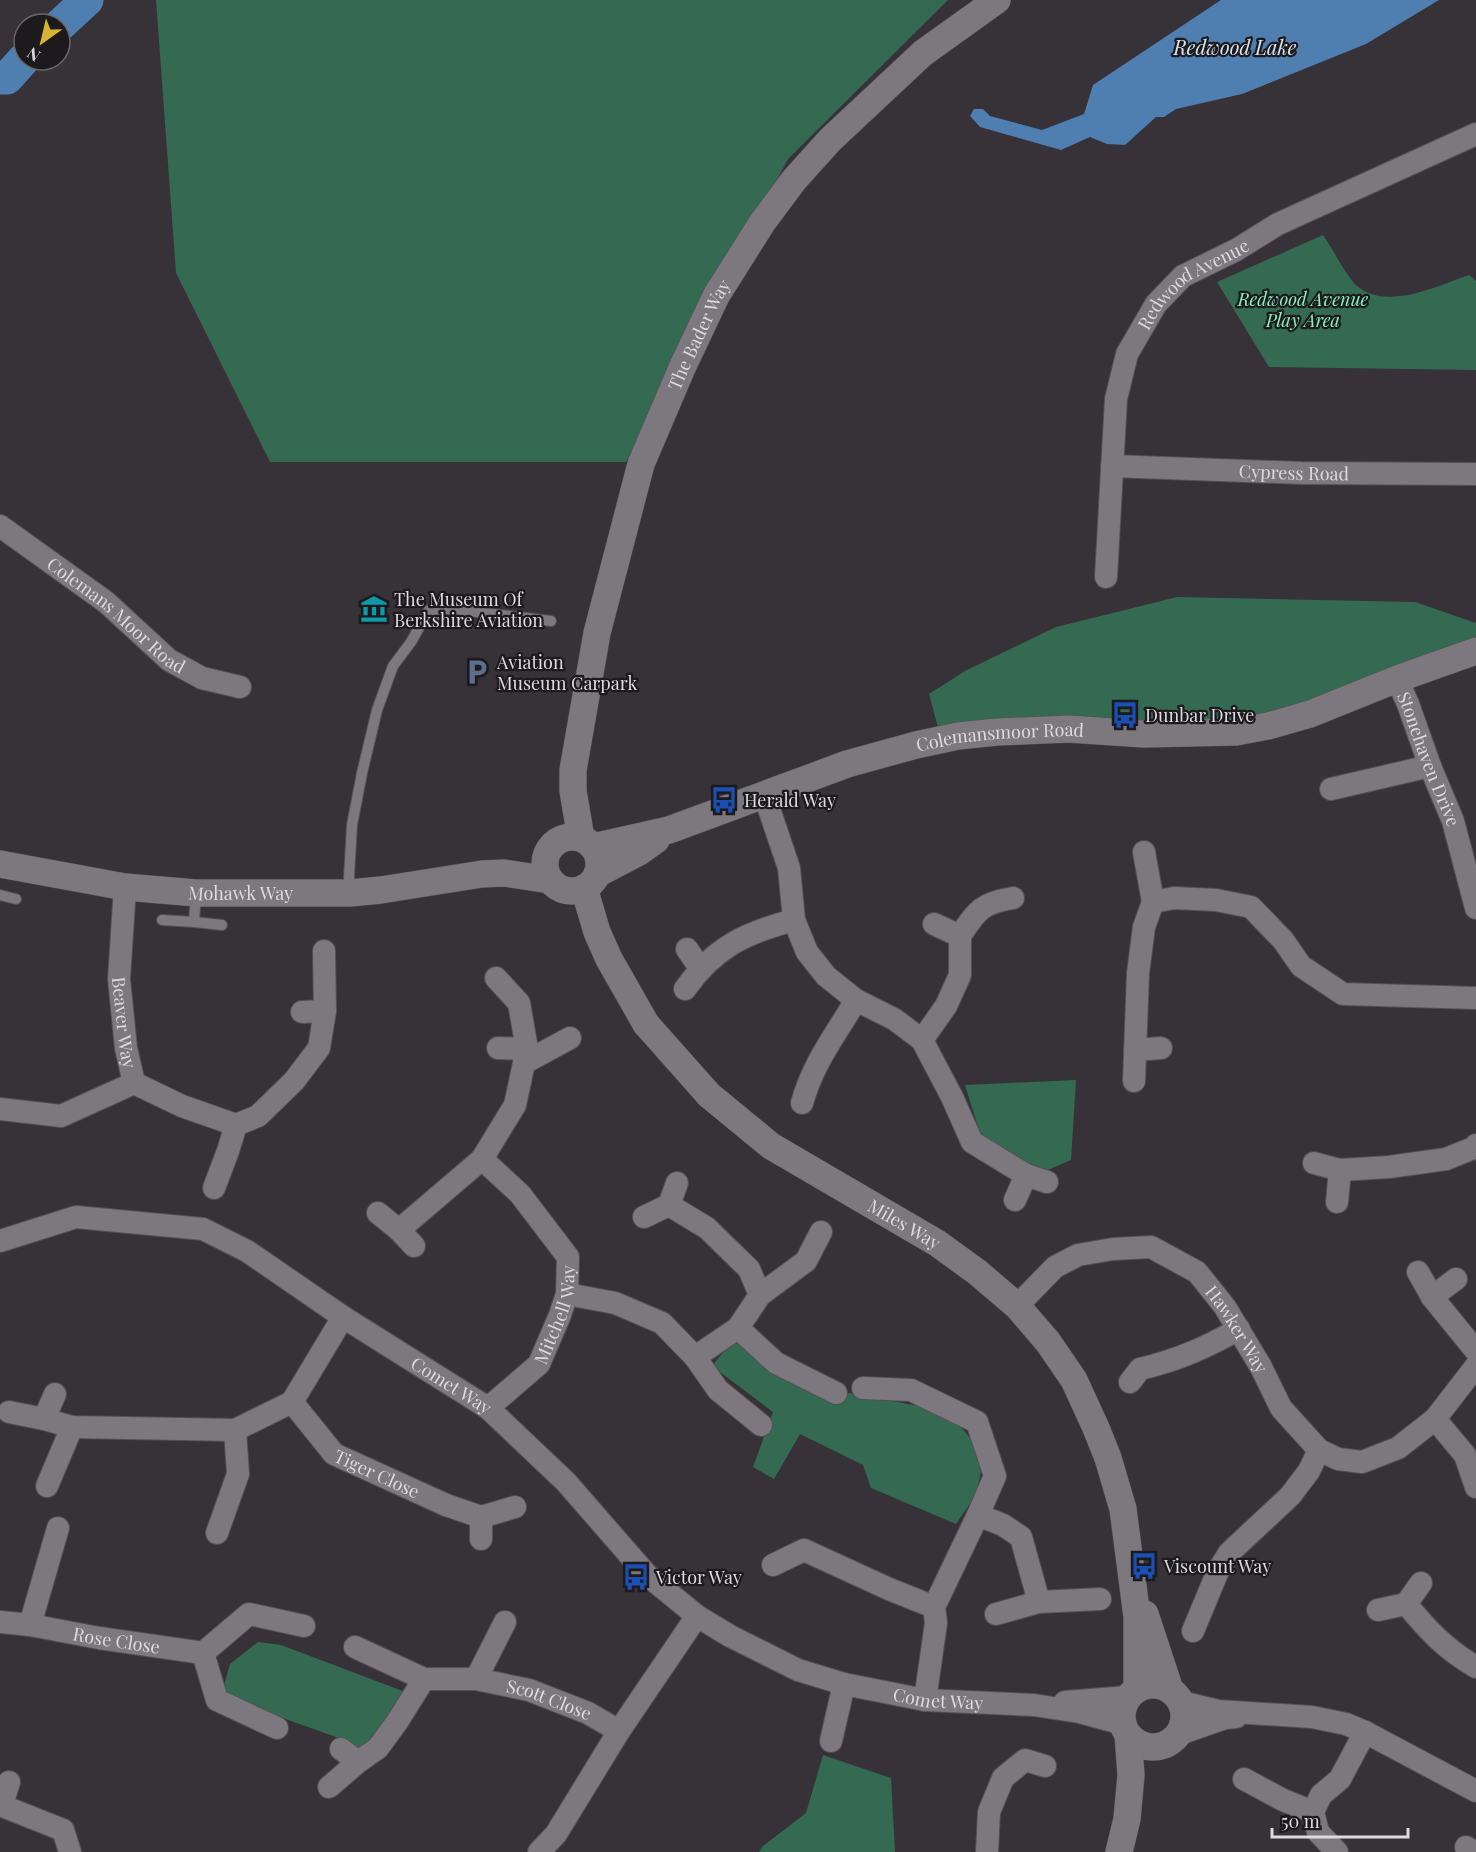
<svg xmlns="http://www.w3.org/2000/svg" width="1476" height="1852" viewBox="0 0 1476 1852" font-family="'Playfair Display',serif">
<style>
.green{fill:#346a51}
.water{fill:#4f7eb0}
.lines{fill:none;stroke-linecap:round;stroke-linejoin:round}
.river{stroke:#4f7eb0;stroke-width:33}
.service-casing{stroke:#535055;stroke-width:12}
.minor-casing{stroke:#535055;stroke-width:24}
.tertiary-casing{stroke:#535055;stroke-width:28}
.service{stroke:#7c787e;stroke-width:10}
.minor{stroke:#7c787e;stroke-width:22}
.tertiary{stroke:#7c787e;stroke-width:27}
.labels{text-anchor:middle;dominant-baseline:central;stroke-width:4.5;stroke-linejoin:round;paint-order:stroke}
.street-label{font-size:18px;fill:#dedbdf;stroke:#1c1a1d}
.park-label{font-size:18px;font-style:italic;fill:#87f2bf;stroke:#1c1a1d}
.poi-label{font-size:18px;fill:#dedbdf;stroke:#1c1a1d;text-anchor:start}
.water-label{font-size:20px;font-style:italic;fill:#d9e6f5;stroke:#1c1a1d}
</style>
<rect width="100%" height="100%" fill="#363237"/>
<g class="green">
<polygon points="156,0 948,0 788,159 626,462 270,462 176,273"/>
<path d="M1323 235C1331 246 1348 279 1357 286 1387 311 1437 286 1469 275L1476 281V370L1269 367 1217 282Z"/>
<polygon points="1177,597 1415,602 1476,623 1476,641 1256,721 939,731 929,694 965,671 1056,627"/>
<polygon points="1076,1080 1071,1160 1041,1173 983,1143 965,1085"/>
<polygon points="737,1335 826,1395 850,1393 924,1407 958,1423 977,1447 981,1472 976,1495 956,1524 871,1488 863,1465 800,1434 774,1479 753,1467 773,1412 712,1366"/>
<polygon points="258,1642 281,1645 408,1693 357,1756 336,1737 221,1696 230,1664"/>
<polygon points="823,1755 891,1778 895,1852 759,1852 763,1846 806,1813"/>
</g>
<polygon class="water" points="1221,0 1439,0 1366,44 1242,94 1176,109 1164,117 1156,117 1125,145 1107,144 1090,137 1061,150 980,127 970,116 974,109 983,109 990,116 1042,130 1084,114 1093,85"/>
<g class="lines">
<g class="river">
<polyline points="60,25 87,0"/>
<polyline points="0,78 7,78 24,59"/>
</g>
<defs>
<g id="service">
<polyline points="350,893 349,877 352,825 362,773 377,710 393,666 411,642 429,610 452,609 551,621"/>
<polyline points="196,894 194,922 222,925"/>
<polyline points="0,895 16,899"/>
<polyline points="162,920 194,922"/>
</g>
<g id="minor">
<path id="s1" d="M1112 466 1302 473 1476 474"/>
<path id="s2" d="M0 526 106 602 169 660 202 678 240 687"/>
<path id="s3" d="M1106 577 1116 399 1127 354 1156 304 1183 276 1236 250 1278 224 1476 134"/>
<path id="s4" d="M1397 679 1408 704 1430 766 1453 821 1476 908"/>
<polyline points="1331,789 1430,766"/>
<polyline points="764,794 789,868 794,920 807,952 826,976 856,1000 894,1019 922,1040 952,1097 972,1142 1026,1175 1015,1200"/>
<polyline points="1144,852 1153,902"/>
<path id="s5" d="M125 887 119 979 126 1048 134 1083 182 1106 236 1125 258 1116 294 1081 319 1048 325 1011 324 951"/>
<path d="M960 936C977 910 982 903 1013 898"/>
<polyline points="687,949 700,968"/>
<path d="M685 989C715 947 745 933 794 920"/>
<polyline points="302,1012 325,1011"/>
<polyline points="922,1040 946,1006 960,975 960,936 934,924"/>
<polyline points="498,1048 527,1049"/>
<polyline points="1135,1050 1161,1048"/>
<polyline points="524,1063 570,1038"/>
<polyline points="1134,1081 1138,973 1144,927 1153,902 1174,898 1216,900 1251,907 1283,940 1301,966 1343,994 1476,998"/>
<path d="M802 1103C814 1061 835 1036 856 1000"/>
<polyline points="0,1109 61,1116 134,1083"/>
<polyline points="1314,1163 1340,1170 1389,1167 1446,1159 1476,1147 1476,1145"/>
<polyline points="1026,1175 1047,1182"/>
<polyline points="214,1188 228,1151 236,1125"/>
<polyline points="1337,1202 1340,1170"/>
<polyline points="669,1205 677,1183"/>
<polyline points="378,1213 399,1230 482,1159"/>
<polyline points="644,1217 669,1205 707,1228 749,1269 760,1295 738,1328 695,1357"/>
<polyline points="399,1230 414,1246"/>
<path id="s6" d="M0 1241 76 1217 203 1229 247 1251 343 1317 488 1408 566 1482 647 1575 697 1616 730 1636 798 1670 844 1684 925 1700 1034 1705 1079 1712 1123 1724"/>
<polyline points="1418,1272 1432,1297 1476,1351"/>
<polyline points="567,1294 615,1303 662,1323 695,1357 718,1390 761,1425"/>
<polyline points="760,1295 806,1261 821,1232"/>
<polyline points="1432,1297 1456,1279"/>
<path id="s7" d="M1017 1306 1055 1267 1078 1255 1113 1249 1151 1247 1197 1272 1225 1307 1261 1367 1281 1408 1319 1450 1338 1459 1362 1462 1398 1448 1435 1419 1476 1366"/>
<polyline points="738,1328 776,1363 836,1393"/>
<path d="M1130 1382 1140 1369C1178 1360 1205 1348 1239 1329"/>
<polyline points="863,1388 911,1390 977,1422 995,1476 978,1515 934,1607 936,1623 925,1700"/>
<path id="s8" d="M292 1402 334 1454 446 1505 481 1517V1539"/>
<path id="s9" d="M488 1408 539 1364 560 1315 567 1294 568 1257 520 1194 482 1159 515 1105 527 1049 519 1003 496 978"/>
<polyline points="9,1412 44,1419 72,1427 235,1430 292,1402 343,1317"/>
<polyline points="44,1419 55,1394"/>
<polyline points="1435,1419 1465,1455 1476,1487"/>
<polyline points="47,1486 72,1427"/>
<polyline points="978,1515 1003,1525 1021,1537 1039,1602 996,1614"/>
<polyline points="481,1517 515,1507"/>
<polyline points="217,1533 238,1474 235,1430"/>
<polyline points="773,1565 804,1550 889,1589 934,1607"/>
<polyline points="1039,1602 1100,1599"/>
<polyline points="1406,1604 1421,1583"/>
<path d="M1378 1610 1406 1604C1428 1630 1445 1649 1476 1667"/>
<path id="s10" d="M0 1622 30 1625 99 1638 203 1653 217 1700 277 1728"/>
<polyline points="30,1625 58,1528"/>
<polyline points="1193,1631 1218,1571 1229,1553 1290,1496 1309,1471 1319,1450"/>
<path id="s11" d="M355 1647 424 1679H476L529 1690 588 1713 619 1731"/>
<polyline points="203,1653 249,1614 304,1626"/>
<polyline points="476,1679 505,1622"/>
<polyline points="1065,1702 1128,1697"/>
<polyline points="1181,1702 1218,1711 1312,1717 1346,1724 1365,1732 1476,1791"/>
<polyline points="1179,1734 1225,1718 1236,1717"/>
<polyline points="831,1741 844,1684"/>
<polyline points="341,1749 358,1762"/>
<polyline points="1244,1779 1283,1800 1313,1812"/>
<polyline points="329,1787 358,1762 378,1748 397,1722 424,1679"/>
<polyline points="0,1805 63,1830 70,1852"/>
<polyline points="2,1805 9,1782"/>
<polyline points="1466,1847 1474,1852"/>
<polyline points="539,1852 556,1834 619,1731 697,1616"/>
<polyline points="987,1852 989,1812 1003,1778 1025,1760 1045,1766"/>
<polyline points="1337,1852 1318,1832 1313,1812 1321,1795 1340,1779 1365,1732"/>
</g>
<g id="tertiary">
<circle cx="572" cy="864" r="27"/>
<path id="s12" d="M581 838 573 791V770L597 633 641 464 682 368 716 296 762 223 794 180 830 140 923 53 997 0"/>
<path id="s13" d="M593 847 669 830 847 764 916 745 958 736 997 732 1069 729 1144 734 1236 732 1268 726 1310 714 1397 679 1476 651"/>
<path id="s14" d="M0 864 125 887 196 893H350L381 890 482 874 504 873 550 880"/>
<polyline points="597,874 639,852 656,840"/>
<path id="s15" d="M584 888 597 932 609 959 646 1024 709 1095 771 1146 937 1243 977 1272 1017 1306 1048 1342 1074 1380 1096 1428 1108 1458 1123 1509 1137 1617V1689"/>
<polyline points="1145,1614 1170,1690"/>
<circle cx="1153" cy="1716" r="31"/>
<polyline points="1119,1852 1127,1819 1131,1775 1128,1735"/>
</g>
</defs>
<use href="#service" class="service-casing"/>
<use href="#minor" class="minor-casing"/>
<use href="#tertiary" class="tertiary-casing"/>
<use href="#service" class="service"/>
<use href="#minor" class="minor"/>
<use href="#tertiary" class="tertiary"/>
</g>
<defs>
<symbol id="museum-bare" viewBox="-9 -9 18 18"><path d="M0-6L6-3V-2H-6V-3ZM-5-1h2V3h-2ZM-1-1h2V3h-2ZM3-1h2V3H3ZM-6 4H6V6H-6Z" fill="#0f9aa8" stroke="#1c1a1d" stroke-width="2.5" paint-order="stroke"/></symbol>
<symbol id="parking-bare" viewBox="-9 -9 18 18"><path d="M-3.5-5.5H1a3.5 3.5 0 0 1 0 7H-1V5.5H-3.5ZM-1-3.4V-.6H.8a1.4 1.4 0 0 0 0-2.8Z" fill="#5c6f8a" stroke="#1c1a1d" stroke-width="2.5" paint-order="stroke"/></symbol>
<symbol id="bus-bare" viewBox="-9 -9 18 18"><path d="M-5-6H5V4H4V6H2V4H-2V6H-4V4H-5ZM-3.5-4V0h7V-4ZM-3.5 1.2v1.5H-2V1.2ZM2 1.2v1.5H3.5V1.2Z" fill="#1a4fb4" stroke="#1c1a1d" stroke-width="2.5" paint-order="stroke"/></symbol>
</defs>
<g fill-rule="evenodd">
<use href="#museum-bare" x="355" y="590" width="38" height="38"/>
<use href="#parking-bare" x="458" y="653" width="38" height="38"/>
<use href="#bus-bare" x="1106" y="696" width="38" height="38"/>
<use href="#bus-bare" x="705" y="781" width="38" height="38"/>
<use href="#bus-bare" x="1125" y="1547" width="38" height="38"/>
<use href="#bus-bare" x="617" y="1558" width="38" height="38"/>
</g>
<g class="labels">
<g class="street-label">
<text stroke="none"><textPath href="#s3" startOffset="324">Redwood Avenue</textPath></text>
<text stroke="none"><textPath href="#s12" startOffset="524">The Bader Way</textPath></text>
<text stroke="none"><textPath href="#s1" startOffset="182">Cypress Road</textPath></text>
<text stroke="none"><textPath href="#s2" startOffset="147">Colemans Moor Road</textPath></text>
<text stroke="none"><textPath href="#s13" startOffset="424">Colemansmoor Road</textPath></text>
<text stroke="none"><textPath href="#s4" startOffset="86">Stonehaven Drive</textPath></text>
<text stroke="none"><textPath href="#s14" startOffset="243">Mohawk Way</textPath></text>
<text stroke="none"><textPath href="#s5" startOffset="136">Beaver Way</textPath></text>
<text stroke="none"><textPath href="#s15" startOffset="480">Miles Way</textPath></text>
<text stroke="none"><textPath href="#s9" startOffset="120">Mitchell Way</textPath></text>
<text stroke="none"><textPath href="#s7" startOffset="276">Hawker Way</textPath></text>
<text stroke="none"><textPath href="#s6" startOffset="501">Comet Way</textPath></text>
<text stroke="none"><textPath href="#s8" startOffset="114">Tiger Close</textPath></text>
<text stroke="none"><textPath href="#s10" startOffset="118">Rose Close</textPath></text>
<text stroke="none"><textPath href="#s6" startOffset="1098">Comet Way</textPath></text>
<text stroke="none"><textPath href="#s11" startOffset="204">Scott Close</textPath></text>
</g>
<g class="park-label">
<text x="1303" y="299">Redwood Avenue<tspan x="1303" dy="21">Play Area</tspan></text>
</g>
<g class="poi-label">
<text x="394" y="599">The Museum Of<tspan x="394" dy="21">Berkshire Aviation</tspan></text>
<text x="497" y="662">Aviation<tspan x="497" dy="21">Museum Carpark</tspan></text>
<text x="1145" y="715">Dunbar Drive</text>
<text x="744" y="800">Herald Way</text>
<text x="1164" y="1566">Viscount Way</text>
<text x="656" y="1577">Victor Way</text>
</g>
<g class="water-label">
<text x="1235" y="46">Redwood Lake</text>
</g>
</g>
<g transform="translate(42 42) rotate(214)"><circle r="28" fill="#1c1a1d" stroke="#6a676b" stroke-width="1.5"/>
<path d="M0-4.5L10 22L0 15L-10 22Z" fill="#d7b434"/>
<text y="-9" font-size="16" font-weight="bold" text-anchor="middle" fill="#dedbdf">N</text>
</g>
<path d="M1272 1828v9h136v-9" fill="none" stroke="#dedbdf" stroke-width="3"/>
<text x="1281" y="1828" font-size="18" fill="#dedbdf" stroke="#1c1a1d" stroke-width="4.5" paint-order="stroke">50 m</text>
</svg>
